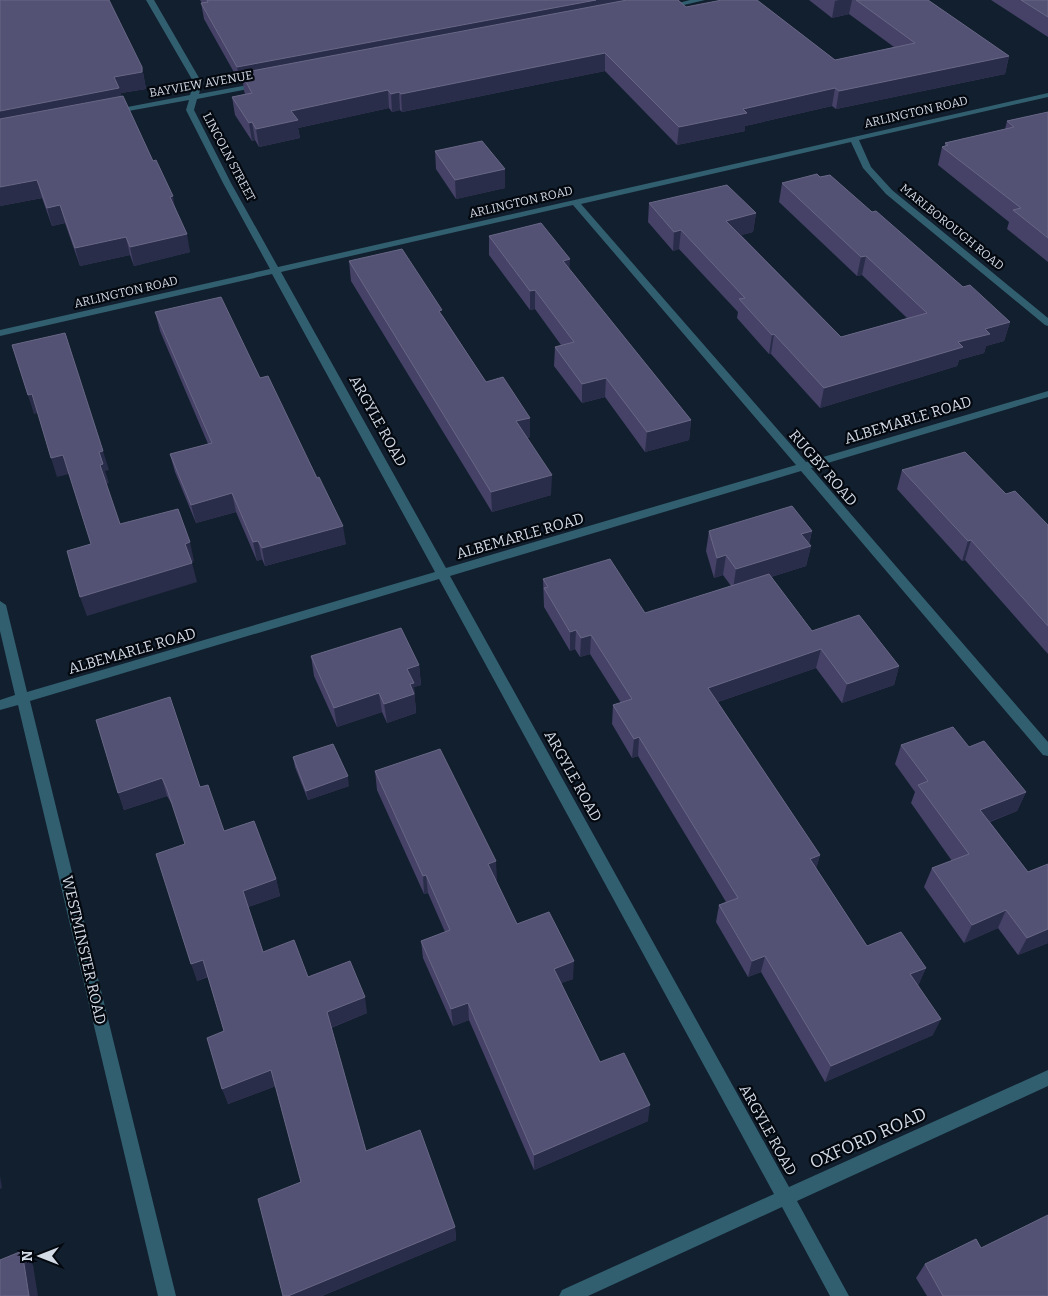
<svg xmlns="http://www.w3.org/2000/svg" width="1048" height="1296" viewBox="0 0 1048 1296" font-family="Bitter,serif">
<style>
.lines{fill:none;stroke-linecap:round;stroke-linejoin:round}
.minor{fill:#315f6f;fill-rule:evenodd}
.wall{fill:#454167}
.shaded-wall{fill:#2a2d4a}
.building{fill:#545274;stroke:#686786}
.labels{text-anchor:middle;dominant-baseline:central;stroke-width:4.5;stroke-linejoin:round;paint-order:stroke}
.far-street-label{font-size:12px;fill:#d2dae6;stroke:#04080f}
.street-label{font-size:15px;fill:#d2dae6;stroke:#04080f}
.near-street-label{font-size:18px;fill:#d2dae6;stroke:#04080f}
</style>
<rect width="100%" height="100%" fill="#121f2e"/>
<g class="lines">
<g class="minor">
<path d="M146 0H154L202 83 199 94 259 83 263 85 259 87 197 99 194 110 231 183 278 267 1048 93V97L859 140 871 167 892 190 1048 318V326L1045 325 886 194 863 168 851 142 581 204 806 462 1048 391V397L811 468 1048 742V756L1043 755 801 471 450 576 789 1187 1048 1070V1086L797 1201 849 1296H830L782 1207 588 1296H559L562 1290 774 1194 439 579 30 701 176 1296H158L18 705 0 710V700L15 695 0 631V601L6 605 27 692 435 572 272 274 0 336V330L270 269 223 183 186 110 189 100 112 114 108 112 112 110 190 95 194 83ZM573 205 796 465 446 568 281 272Z"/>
<polygon points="690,0 705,0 667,9 663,7"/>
</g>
</g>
<g class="wall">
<polygon points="200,0 678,0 686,7 835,60 894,47 849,14 832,18 809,0 927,0 1009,56 1005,74 836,109 832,106 745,126 745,131 677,145 605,71 402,112 400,110 392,112 389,108 298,128 300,138 259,147 255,140 252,141 235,115 232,97 245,94 244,91 243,83 240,83 204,19 201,3 202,3"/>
<polygon points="991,0 1048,0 1048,37"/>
<polygon points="142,67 146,89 121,93 121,97 175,207 190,252 134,266 130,255 80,266 65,223 52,226 42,198 0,206"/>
<polygon points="1048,112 1048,262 1007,229 1009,222 938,165 942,147 945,146 945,143 1005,129 1007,121"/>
<polygon points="435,151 505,169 505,188 456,199 436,169"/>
<polygon points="820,177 872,212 963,287 1010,322 1004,341 986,346 984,353 959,360 957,366 820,408 771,354 769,354 737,318 738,312 679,249 673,251 648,222 649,203 756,213 753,232 741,235 841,337 907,318 862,275 857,276 779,202 782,183"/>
<polygon points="489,236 569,269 691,420 689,440 645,452 605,397 582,403 554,366 555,347 561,345 535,309 530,310 489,255"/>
<polygon points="349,261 443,316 486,382 530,418 530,437 527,438 551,495 492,512 351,281"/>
<polygon points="155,312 260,378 346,544 265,566 262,559 257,561 236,512 196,523 175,472 170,454 208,444 160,331"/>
<polygon points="902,470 1006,494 1048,525 1048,654 965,560 962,561 897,489"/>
<polygon points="709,531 812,531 809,544 811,546 806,566 771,577 812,631 899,666 894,685 842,703 816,668 718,702 820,855 816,868 867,946 926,968 918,985 933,1035 825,1082 761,972 748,977 716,922 719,905 726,902 638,756 632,758 612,724 613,705 621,703 590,654 580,657 575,649 570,651 544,607 543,579 645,613 731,586 723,575 714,578 706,551"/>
<polygon points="311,656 419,665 421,685 414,687 416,713 387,723 382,712 337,727 314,676"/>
<polygon points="96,720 200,787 224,831 276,879 280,896 248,907 263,952 308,977 367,1013 331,1028 366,1151 455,1227 456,1240 322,1296 283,1296 301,1182 276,1086 228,1104 224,1031 208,977 197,981 185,844 173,806 167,796 124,810"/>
<polygon points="901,745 969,747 1026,792 1017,811 990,822 1028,872 1048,864 1048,943 1018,955 998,928 964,943 924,887 932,868 952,861 911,803 915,792 895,764"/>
<polygon points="293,757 349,786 308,800 295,767"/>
<polygon points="375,771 497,880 496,880 517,924 573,979 561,983 600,1062 648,1121 534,1170 469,1020 453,1026 423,958 421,941 445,932 428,893 424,894 377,790"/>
<polygon points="981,1248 1048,1296 927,1296 916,1278 925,1264"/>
</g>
<g class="shaded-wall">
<polygon points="596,0 661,0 241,73 243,83 240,83 237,67"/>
<polygon points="839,0 852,0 849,14 832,18 835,1"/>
<polygon points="605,53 605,71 402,112 401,94"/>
<polygon points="1009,56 1005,74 836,109 839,91"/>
<polygon points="142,67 146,89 121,93 123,105 0,129 0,111 114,77"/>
<polygon points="835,88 832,106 745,126 745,131 677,145 679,127 743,109"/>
<polygon points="388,90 389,108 298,128 300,138 259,147 256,129 291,111"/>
<polygon points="399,92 400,110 392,112 391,94"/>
<polygon points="252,122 255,140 252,141 249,123"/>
<polygon points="505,169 505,188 456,199 455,180"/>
<polygon points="37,180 42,198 0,206 0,187"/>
<polygon points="173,196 176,214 170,197"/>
<polygon points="60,205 65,223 52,226 47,208"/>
<polygon points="756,213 753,232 724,240 726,221"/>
<polygon points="681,230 679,249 673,251 674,232"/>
<polygon points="187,234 190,252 134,266 130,247"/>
<polygon points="126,237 130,255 80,266 75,248"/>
<polygon points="866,256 862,275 857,276 861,257"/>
<polygon points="570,259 569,278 563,261"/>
<polygon points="535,290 535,309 530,310 530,291"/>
<polygon points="1010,322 1004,341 986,346 984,353 959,360 957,366 820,408 824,388 958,342 985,329"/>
<polygon points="774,334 771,354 769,354 772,335"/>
<polygon points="606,378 605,397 582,403 582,384"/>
<polygon points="32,394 38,413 34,414 28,395"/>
<polygon points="530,418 530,437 517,441 516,421"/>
<polygon points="691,420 689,440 645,452 647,432"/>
<polygon points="103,451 109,470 105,471 109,483 106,484 100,465 99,452"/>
<polygon points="63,455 69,474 57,477 51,458"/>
<polygon points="552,475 551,495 492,512 491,492"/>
<polygon points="232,493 236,512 196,523 191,505"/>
<polygon points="343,526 346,544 265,566 262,548"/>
<polygon points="812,531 808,547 811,546 806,566 733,589 736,569 801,534"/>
<polygon points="971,540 965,560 962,561 968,541"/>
<polygon points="258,541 262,559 257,561 253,542"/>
<polygon points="190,542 194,561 190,563 185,544"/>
<polygon points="726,555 723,575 714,578 717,558"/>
<polygon points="192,563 197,582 87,616 80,597"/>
<polygon points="576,630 575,649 570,651 570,632"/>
<polygon points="591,635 590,654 580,657 581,638"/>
<polygon points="821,649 816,668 706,706 708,688"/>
<polygon points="419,665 421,685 414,687 416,713 387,723 384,704 407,669"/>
<polygon points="899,666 894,685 842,703 847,684"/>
<polygon points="379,693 382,712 337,727 334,708"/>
<polygon points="639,737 638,756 632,758 634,739"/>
<polygon points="348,776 349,786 308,800 306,791"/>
<polygon points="162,778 167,796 124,810 118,793"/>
<polygon points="1026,792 1017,811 973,828 980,810"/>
<polygon points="820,855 815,873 810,859"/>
<polygon points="496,861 497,880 489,882 488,864"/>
<polygon points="426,875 428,893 424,894 423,876"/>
<polygon points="276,879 280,896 248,907 243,891"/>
<polygon points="1006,910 998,928 964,943 972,925"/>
<polygon points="1048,929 1048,943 1018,955 1027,938"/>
<polygon points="765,956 761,972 748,977 752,961"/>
<polygon points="203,960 209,976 197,981 191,964"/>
<polygon points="574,961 573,979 553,986 554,969"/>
<polygon points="926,968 919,984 904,990 910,974"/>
<polygon points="365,997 367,1013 330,1028 327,1012"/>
<polygon points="468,1003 469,1020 453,1026 451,1009"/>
<polygon points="941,1019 933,1035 825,1082 831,1066"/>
<polygon points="271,1070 276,1086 228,1104 222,1089"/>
<polygon points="650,1105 648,1121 534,1170 534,1155"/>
<polygon points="0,1176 2,1188 0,1189"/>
<polygon points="455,1227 456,1240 322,1296 288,1296"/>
<polygon points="22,1251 33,1265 38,1296 29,1296"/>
</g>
<g class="building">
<polygon points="0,0 109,0 142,67 142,72 114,77 119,88 0,111"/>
<polygon points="207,0 596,0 237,67 201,3 208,2"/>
<polygon points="627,0 678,0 686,7 722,0 757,0 835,60 915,43 856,0 928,0 1009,56 839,91 835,88 743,109 747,113 679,127 605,53 401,94 399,92 391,94 388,90 291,111 298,120 256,129 252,122 249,123 232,97 252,93 241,73"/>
<polygon points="1021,0 1048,0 1048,17"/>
<polygon points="123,96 153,161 156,160 173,196 170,197 187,234 130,247 126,237 75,248 60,205 47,208 37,180 0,187 0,119"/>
<polygon points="1048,112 1048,238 1013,210 1021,208 942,147 948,145 945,143 1014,127 1007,121"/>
<polygon points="482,141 505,169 455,180 435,151"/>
<polygon points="817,174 820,177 830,175 872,212 876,211 963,287 970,285 1010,322 985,329 990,334 958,342 963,347 824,388 774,334 772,335 739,299 745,298 681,230 674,232 649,203 727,185 756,213 726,221 841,337 927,313 866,256 861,257 782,183"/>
<polygon points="541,223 570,259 563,261 691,420 647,432 606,378 582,384 555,347 574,342 535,290 530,291 489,236"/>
<polygon points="402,249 442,310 439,311 486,382 503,377 530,418 516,421 552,475 491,492 349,261"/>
<polygon points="221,297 260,378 268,376 317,478 319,477 343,526 262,548 258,541 253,542 232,493 191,505 170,454 212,443 155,312"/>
<polygon points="65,333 103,451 99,452 103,464 100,465 120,524 178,509 190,542 185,544 192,563 80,597 67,551 91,544 63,455 51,458 32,394 28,395 12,345"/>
<polygon points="965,452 1006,494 1015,491 1048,525 1048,626 971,540 968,541 902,470"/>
<polygon points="792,506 812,531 801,534 811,546 736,569 726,555 717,558 709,531"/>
<polygon points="610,559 645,613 769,574 812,631 859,615 899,666 847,684 821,649 708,688 820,855 810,859 867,946 901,932 926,968 910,974 941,1019 831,1066 765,956 752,961 719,905 738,898 639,737 634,739 613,705 632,699 591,635 581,638 576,630 570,632 544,588 548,587 543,579"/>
<polygon points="401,628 419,665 407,669 414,683 410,684 414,694 384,704 379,693 334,708 311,656"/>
<polygon points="170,697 200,787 208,785 224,831 254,821 276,879 243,891 263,952 294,940 308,977 350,961 365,997 327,1012 366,1151 420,1130 455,1227 288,1296 283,1296 258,1199 301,1182 271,1070 222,1089 207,1038 224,1031 203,960 191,964 156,854 185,844 167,789 162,778 118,793 96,720"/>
<polygon points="953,727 969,747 984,741 1026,792 980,810 1028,872 1048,864 1048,929 1027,938 1006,910 972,925 932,868 969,854 918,785 928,781 901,745"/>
<polygon points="333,744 348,776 306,791 293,757"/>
<polygon points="440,749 496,861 488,864 517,924 549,912 574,961 554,969 600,1062 624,1053 650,1105 534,1155 468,1003 451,1009 421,941 450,930 426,875 423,876 375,771"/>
<polygon points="1048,1215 1048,1296 943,1296 925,1264 976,1239 981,1248"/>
<polygon points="22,1251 29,1296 0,1296 0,1260"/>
</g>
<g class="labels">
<g class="far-street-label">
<text transform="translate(201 84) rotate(-10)">BAYVIEW AVENUE</text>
<text transform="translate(916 112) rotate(-13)">ARLINGTON ROAD</text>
<text transform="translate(229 157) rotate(62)">LINCOLN STREET</text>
<text transform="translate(521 202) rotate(-13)">ARLINGTON ROAD</text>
<text transform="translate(952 227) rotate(39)">MARLBOROUGH ROAD</text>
<text transform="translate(126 292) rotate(-13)">ARLINGTON ROAD</text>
</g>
<g class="street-label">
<text transform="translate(908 420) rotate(-17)">ALBEMARLE ROAD</text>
<text transform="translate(378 421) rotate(61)">ARGYLE ROAD</text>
<text transform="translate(823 468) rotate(49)">RUGBY ROAD</text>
<text transform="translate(520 536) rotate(-16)">ALBEMARLE ROAD</text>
<text transform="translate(132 651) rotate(-16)">ALBEMARLE ROAD</text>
<text transform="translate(573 776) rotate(61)">ARGYLE ROAD</text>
<text transform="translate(84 950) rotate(77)">WESTMINSTER ROAD</text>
<text transform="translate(768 1130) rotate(61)">ARGYLE ROAD</text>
</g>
<g class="near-street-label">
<text transform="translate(868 1138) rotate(-24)">OXFORD ROAD</text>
</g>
</g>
<g transform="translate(40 1256) rotate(270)" stroke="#04080f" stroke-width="4" paint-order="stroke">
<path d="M0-4L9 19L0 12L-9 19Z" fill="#d2dae6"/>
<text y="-8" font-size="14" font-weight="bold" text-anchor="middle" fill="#d2dae6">N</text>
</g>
</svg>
